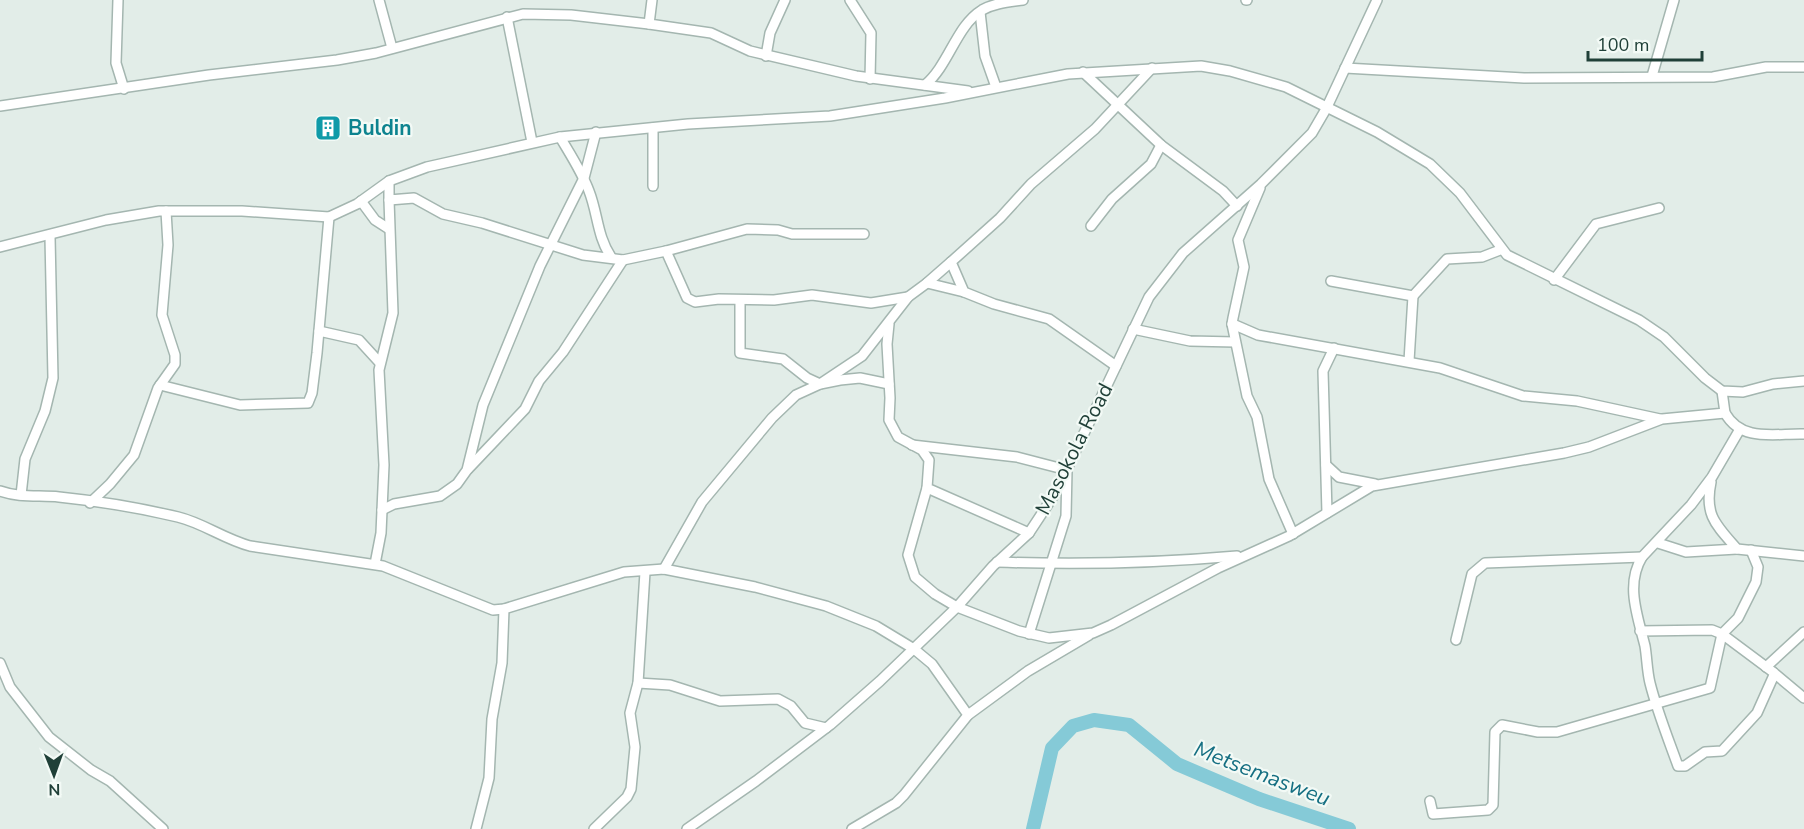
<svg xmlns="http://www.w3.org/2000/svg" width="1804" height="829" viewBox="0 0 1804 829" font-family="'Nunito Sans',sans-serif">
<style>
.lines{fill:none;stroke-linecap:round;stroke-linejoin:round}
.river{stroke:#85cad7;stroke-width:14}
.minor-casing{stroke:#a4b6b0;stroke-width:12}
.minor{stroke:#fff;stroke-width:9}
.labels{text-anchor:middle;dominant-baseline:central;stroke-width:4.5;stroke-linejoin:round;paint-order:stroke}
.culture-label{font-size:21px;font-weight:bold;fill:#0d838f;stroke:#f3faf6;text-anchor:start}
.street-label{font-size:21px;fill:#204038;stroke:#f3faf6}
.water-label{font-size:22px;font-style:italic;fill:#156f82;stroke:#f3faf6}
</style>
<rect width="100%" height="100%" fill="#e2ede8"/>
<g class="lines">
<polyline class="river" points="1033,829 1052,748 1073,726 1094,720 1129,725 1177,764 1259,799 1349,829"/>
<defs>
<g id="minor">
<polyline points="118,0 116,63 124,89"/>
<polyline points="379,0 392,48"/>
<polyline points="652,0 649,24 711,33 750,51 856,76 968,91"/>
<polyline points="850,0 871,33 870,79"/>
<polyline points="1246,0 1247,0"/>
<polyline points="980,12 985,56 996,87"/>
<polyline points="507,17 532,142"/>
<polyline points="766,56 770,33 785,0"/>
<polyline points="1345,68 1524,78 1713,77 1766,67 1804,67"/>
<polyline points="1083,72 1161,145 1223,191 1237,206"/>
<polyline points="1652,76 1674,0"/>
<path d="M925 85C949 65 956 26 982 10 994 3 1009 2 1023 0"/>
<polyline points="0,106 209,75 337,60 376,53 523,14 571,15 649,24"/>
<polyline points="653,128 653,186"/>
<path d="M560 137C570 154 582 172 589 191 598 214 597 236 611 257"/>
<polyline points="389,181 389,200 414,198 443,214 482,223 583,255 623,260 666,251 687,298 695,302 719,299 774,300 812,295 871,303 908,297"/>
<polyline points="1260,188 1238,240 1244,267 1233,318 1232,324 1235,325 1258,335 1440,368 1523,396 1577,401 1660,419"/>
<polyline points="361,201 375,220 389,229"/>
<polyline points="1091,226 1112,199 1151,164 1161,145"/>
<polyline points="0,247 106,220 159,211 242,211 329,217 357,204 389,181 427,167 560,137 688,124 830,116 945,98 1068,74 1201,66 1230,71 1286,87 1377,132 1430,164 1460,193 1507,255 1639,320 1664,337 1705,378 1722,391 1743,392 1773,384 1804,381"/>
<polyline points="666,251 747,229 778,230 792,234 864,234"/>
<polyline points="951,262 927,283 964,292"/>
<polyline points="1554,280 1596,224 1659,208"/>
<polyline points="1331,281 1413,296 1447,259 1482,257 1500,250"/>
<polyline points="740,300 740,353 783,359 807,378 820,384 862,356 908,297 927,283"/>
<polyline points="889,324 887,344 890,398 889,420 898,437 922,450 929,460 927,488 1029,533"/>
<polyline points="1232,324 1247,396 1257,417 1269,479 1293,534"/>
<polyline points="1133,329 1190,341 1235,342"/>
<polyline points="319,331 359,340 380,363"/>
<polyline points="1409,361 1413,296"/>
<polyline points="1116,366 1049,319 994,304 964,292 951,262 1000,218 1031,184 1095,129 1152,68"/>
<polyline points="160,385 240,405 308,403 312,393 317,353 329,217"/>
<path d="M1725 413C1742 443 1776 433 1804 434"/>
<polyline points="912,445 1017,457 1067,470 1066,516 1029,634"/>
<polyline points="1326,465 1339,477 1375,484"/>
<polyline points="468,469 525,409 539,381 563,352 623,260"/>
<path d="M1711 482C1704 515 1716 525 1737 549L1804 556"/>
<polyline points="927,488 908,555 915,577 935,594 957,607 1019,631 1049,638 1093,633 1111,625 1218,568 1289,536 1372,486 1564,453 1589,447 1662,419 1725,413 1722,391"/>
<path d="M0 491C19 498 40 495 59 497 98 501 140 508 178 517 203 523 224 539 250 546L383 566 493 610 504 609 624 572 664 569 755 587 826 606 876 626 914 649 932 664 968 715 904 795 896 803 852 829"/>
<polyline points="21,495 25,459 45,411 53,378 50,237"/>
<polyline points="90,503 110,484 134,455 158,388 175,364 175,355 162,315 168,245 166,211"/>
<polyline points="382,510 394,504 440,496 457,484 467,470 483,405 540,266 584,178 596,132"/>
<polyline points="1327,513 1323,371 1334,348"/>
<polyline points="1658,543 1686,552 1737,549"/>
<path d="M997 562C1078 565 1157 563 1237 556"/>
<polyline points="375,564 381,533 384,465 379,370 393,313 389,200"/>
<polyline points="664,569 702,502 772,418 796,395 820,384 840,380 860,378 889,384"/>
<path d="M1640 631 1712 630 1722 634 1773 672 1774 675 1757 713 1722 751 1705 752 1685 766H1678C1668 738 1657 711 1650 683 1647 671 1647 658 1645 646 1638 617 1625 585 1642 557L1691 505 1712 477 1740 429"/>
<polyline points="1456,640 1472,574 1485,563 1642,557"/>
<polyline points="0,663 10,687 49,737 91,770 110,781 163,829"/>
<polyline points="1766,667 1804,632"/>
<polyline points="1774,673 1804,698"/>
<polyline points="638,683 670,685 720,701 778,699 791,706 805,723 826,728"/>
<polyline points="968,715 1028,671 1089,635"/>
<polyline points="1430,801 1433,814 1488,810 1493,805 1495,732 1502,725 1538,732 1557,732 1710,688 1722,634 1738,618 1756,582 1758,567 1751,550"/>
<polyline points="476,829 489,778 492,719 502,663 504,609"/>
<polyline points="594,829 627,797 631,789 635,747 630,713 638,683 645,572"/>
<polyline points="687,829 756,781 830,725 880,681 957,607 993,566 1029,533 1056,492 1149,297 1183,253 1261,184 1312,133 1326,109 1377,0"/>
</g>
</defs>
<use href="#minor" class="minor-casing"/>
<use href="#minor" class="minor"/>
</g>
<defs>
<symbol id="building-square" viewBox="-11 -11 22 22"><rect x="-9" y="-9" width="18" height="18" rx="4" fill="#0f9aa8" stroke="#f3faf6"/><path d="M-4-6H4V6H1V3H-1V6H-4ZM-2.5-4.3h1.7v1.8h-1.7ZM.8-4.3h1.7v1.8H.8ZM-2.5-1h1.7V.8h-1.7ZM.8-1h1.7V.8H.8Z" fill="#fff"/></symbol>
</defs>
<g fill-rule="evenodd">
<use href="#building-square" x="313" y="113" width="30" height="30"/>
</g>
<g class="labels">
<g class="culture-label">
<text x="348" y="128">Buldin</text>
</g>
<g class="street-label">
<text transform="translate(1074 449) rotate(-63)">Masokola Road</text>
</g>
<g class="water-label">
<text transform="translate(1262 774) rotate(21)">Metsemasweu</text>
</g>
</g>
<g transform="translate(54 775) rotate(179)" stroke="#f3faf6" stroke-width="4.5" paint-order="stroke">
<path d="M0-4.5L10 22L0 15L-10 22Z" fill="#204038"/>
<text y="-9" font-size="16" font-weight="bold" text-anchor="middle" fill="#204038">N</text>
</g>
<path d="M1588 51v9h114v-9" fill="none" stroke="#204038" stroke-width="3"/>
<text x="1597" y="51" font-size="18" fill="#204038" stroke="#f3faf6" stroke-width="4.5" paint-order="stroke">100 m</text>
</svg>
